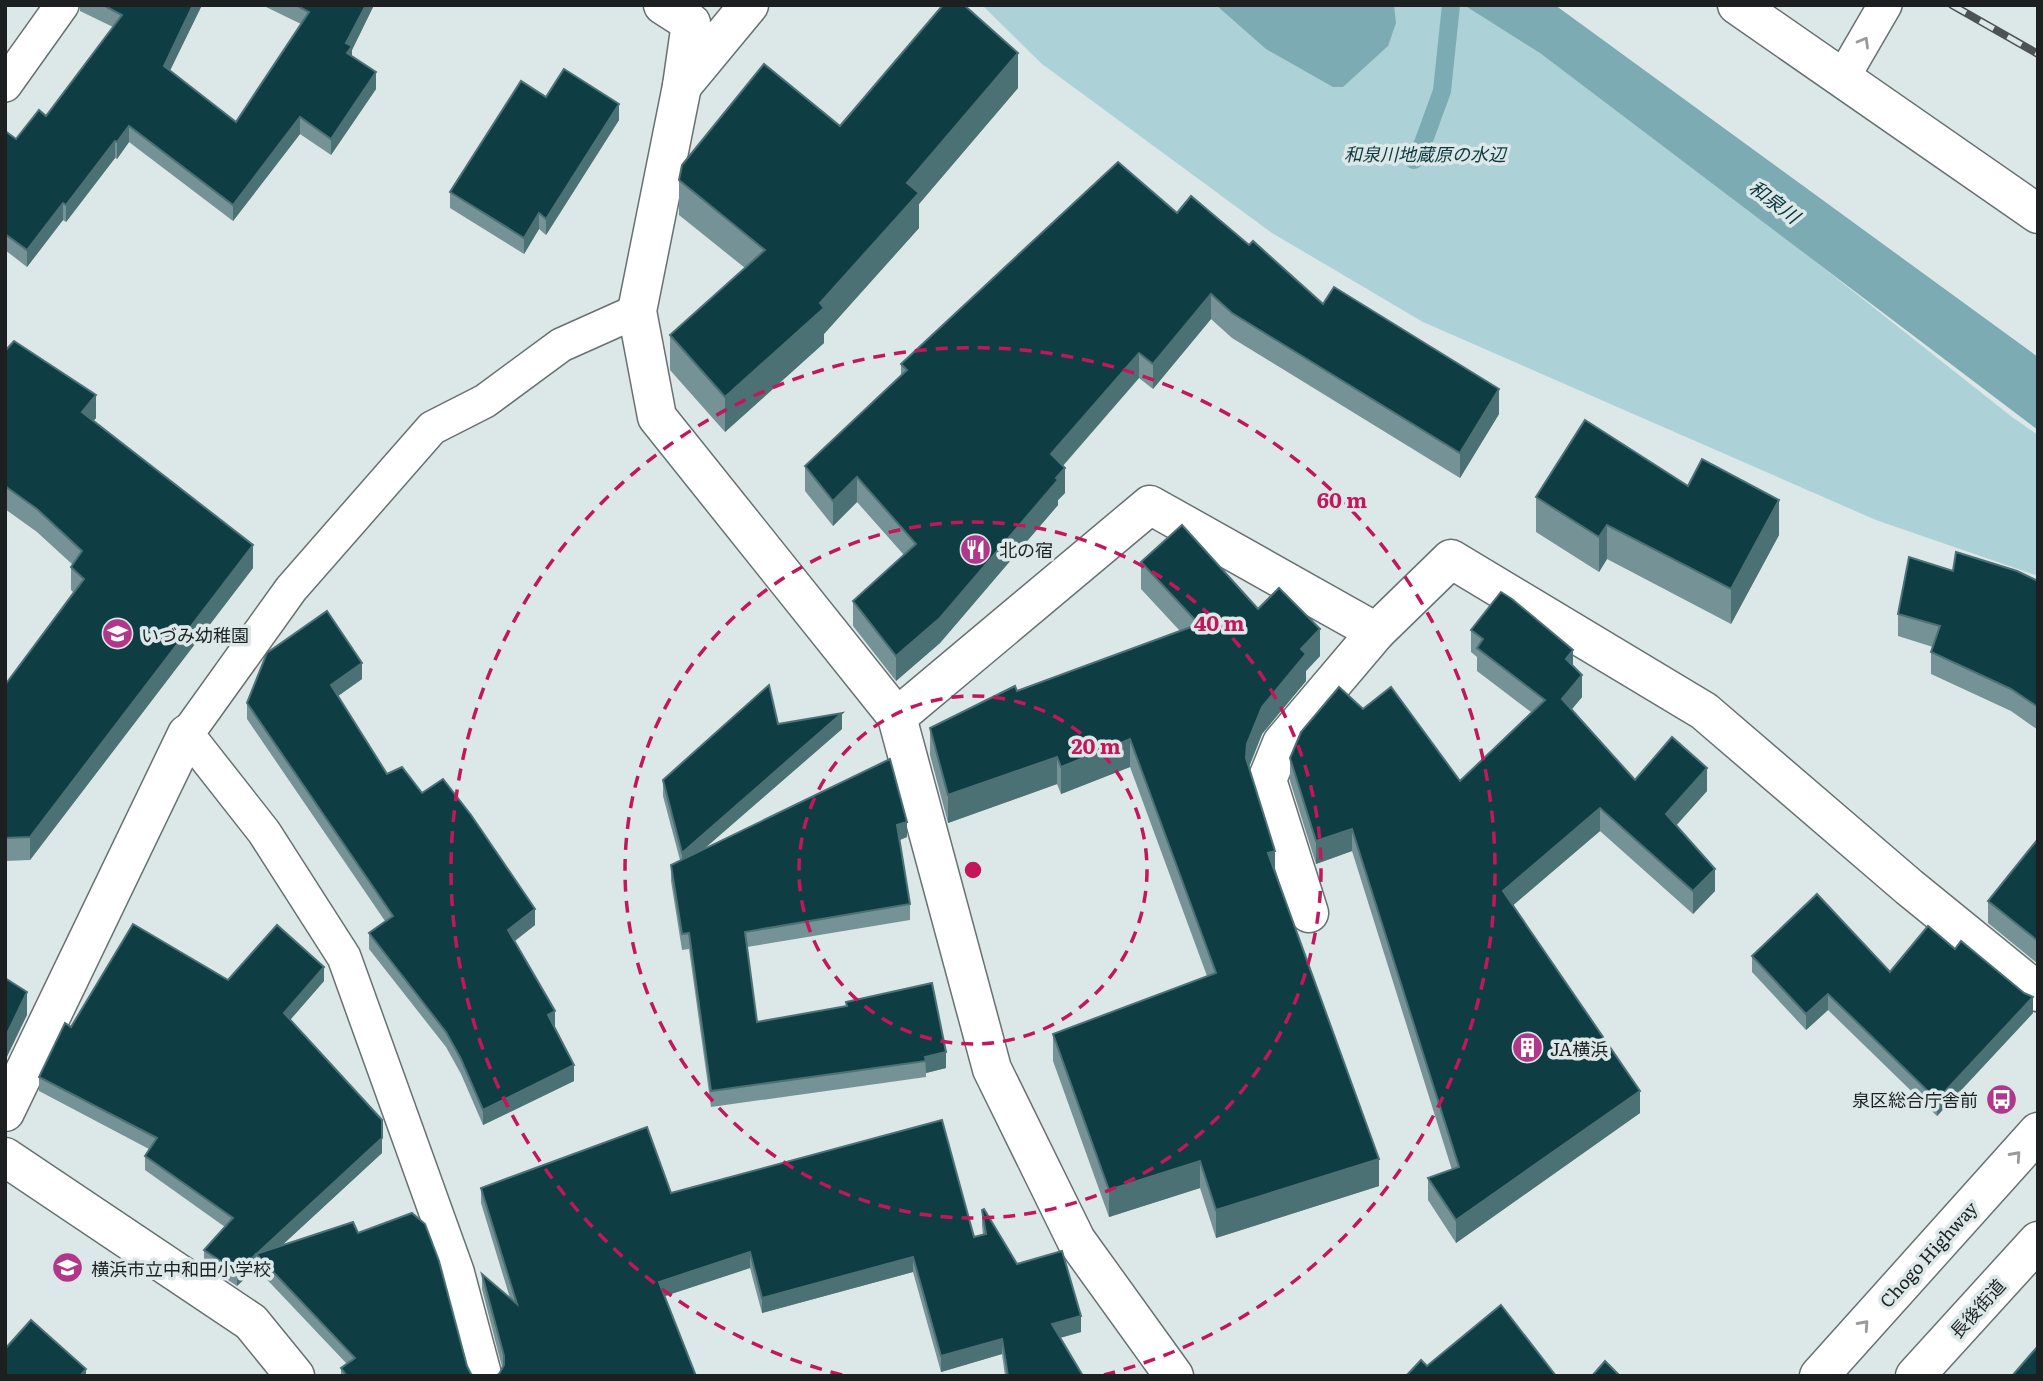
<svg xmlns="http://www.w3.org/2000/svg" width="2043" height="1381" viewBox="0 0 2043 1381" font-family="Literata,'Noto Sans JP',serif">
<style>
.green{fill:#acd1d7}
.water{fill:#7dabb3}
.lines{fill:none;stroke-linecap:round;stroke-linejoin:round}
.stream{stroke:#7dabb3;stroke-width:18}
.lane-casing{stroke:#677172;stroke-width:36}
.street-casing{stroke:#677172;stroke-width:41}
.secondary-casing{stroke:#677172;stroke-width:41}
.primary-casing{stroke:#677172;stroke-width:41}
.lane{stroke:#fff;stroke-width:33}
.street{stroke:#fff;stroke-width:38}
.secondary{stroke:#fff;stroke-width:38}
.primary{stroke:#fff;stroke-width:38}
.rail-casing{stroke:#4d5354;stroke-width:8}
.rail{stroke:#dce7e8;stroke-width:5;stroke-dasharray:16;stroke-linecap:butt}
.wall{fill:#759296}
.shaded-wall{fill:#4c7175}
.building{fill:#0e3e44;stroke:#4c7175;stroke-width:2}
.oneway{stroke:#999b9b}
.ring{fill:none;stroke:#c2185b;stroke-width:3.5;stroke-dasharray:12 9}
.labels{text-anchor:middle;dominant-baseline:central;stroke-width:7;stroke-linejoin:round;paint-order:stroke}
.park-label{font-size:18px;font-style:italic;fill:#0c393f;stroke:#dce7e8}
.poi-label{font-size:18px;fill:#1c2021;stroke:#dce7e8;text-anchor:start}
.street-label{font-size:18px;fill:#1c2021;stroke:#dce7e8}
.water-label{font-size:19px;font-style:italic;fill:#08363c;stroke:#dce7e8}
.centre{fill:#c2185b;stroke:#dce7e8;stroke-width:3.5}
.ring-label{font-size:21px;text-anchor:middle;font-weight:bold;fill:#c2185b;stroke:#dce7e8;stroke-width:7;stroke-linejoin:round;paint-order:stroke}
</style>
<rect width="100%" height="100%" fill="#dce7e8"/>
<polygon class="green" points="982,5 1474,5 1643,125 2012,417 2038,435 2038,576 1876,520 1423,322 1272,233 1042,64"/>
<g class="water">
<polygon points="1216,5 1394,5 1396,23 1388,46 1343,87 1333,87 1266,49"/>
<polygon points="1464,5 1555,5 2038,357 2038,430 1540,53"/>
</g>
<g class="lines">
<polyline class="stream" points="1414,160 1423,143 1442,91 1451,5"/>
<defs>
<g id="lane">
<polyline points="1842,79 1885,5"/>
<polyline points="5,85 62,5"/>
<polyline points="485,1376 457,1271 344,957 264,832 187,734 291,589 432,428 485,401 561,345 637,311"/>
</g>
<g id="street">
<polyline points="663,5 691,23 682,86 637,311 657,417 897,717 992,1069 1076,1240 1174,1376"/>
<polyline points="682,86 749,5"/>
<polyline points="897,717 1150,505 1376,632 1451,559 1704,711 1909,887 2038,992"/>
<polyline points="1309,913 1267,780 1282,743 1376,632"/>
<polyline points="5,1112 187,734"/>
<polyline points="5,1157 251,1322 295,1376"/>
</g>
<polyline id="secondary" points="1737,5 2038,214"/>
<g id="primary">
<polyline points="1819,1376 2038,1132"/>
<polyline points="1915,1376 2038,1241"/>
</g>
</defs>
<use href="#lane" class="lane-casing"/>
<use href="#street" class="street-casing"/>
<use href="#secondary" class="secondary-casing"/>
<use href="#primary" class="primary-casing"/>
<use href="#lane" class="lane"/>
<use href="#street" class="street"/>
<use href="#secondary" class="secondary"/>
<use href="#primary" class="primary"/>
<defs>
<polyline id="rail" points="1952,5 2038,54"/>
</defs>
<use href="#rail" class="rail-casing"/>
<use href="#rail" class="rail"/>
</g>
<g class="wall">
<polygon points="80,5 202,5 170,70 236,122 301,24 262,5 374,5 352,50 352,56 376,89 331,155 300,134 233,221 129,142 117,159 115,158 66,222 63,220 27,267 5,250 5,131 16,139 46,116 113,27 80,11"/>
<polygon points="1018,88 919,204 919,228 824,334 824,343 725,432 670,370 670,335 745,268 679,215 679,180 840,126"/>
<polygon points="546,97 619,120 546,235 539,229 524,254 450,208 450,192"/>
<polygon points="1177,213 1249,245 1323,304 1499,414 1460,478 1232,338 1211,319 1153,389 1139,378 1063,466 1065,493 1058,500 1058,505 940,643 896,681 853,626 853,601 904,555 857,502 833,526 805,491 805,466 901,376 901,364"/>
<polygon points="5,351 96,418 93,421 253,568 30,860 5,861 5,685 73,592 71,590 71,567 73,565 37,532 5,509"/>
<polygon points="1688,486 1779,535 1731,624 1607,559 1599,572 1536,532 1536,497"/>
<polygon points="1141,562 1258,609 1320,656 1306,671 1306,681 1262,734 1249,767 1275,872 1379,1186 1216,1238 1200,1188 1109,1217 1053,1061 1053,1034 1207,976 1130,767 1061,794 1057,784 948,823 930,755 930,728 1017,691 1180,631 1141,589"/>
<polygon points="1953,571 2038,581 2038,730 2011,711 1931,674 1931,652 1933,647 1898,636 1898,614"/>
<polygon points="1471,630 1573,666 1582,697 1572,709 1635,780 1707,791 1676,825 1715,891 1693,914 1600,831 1513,905 1640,1113 1456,1243 1428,1200 1428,1178 1452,1170 1352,851 1316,864 1290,781 1290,758 1363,709 1460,781 1531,712 1477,671 1477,657 1471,652"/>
<polygon points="362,679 338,696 387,774 422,793 535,925 515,941 555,1027 554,1027 574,1081 483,1125 461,1074 446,1047 369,949 369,933 385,921 247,719 247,703"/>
<polygon points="842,729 705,848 907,837 900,840 910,904 910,920 747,947 757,1022 846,1006 846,1002 946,1068 926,1073 926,1077 711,1107 689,949 682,950 671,881 671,865 680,860 663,796 663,780"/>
<polygon points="2038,839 2038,964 1988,923 1988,901"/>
<polygon points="1955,949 2033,1013 1937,1116 1828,1010 1806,1030 1752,972 1752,956 1890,972"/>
<polygon points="228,980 324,981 290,1020 382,1153 281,1246 358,1233 467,1366 471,1374 474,1376 341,1376 341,1368 347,1364 256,1268 237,1286 204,1264 204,1250 225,1227 145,1170 145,1156 149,1149 39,1091 39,1077 71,1027"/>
<polygon points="481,1188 671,1193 974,1237 983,1235 982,1225 982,1210 1017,1264 1081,1332 1060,1338 1083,1376 1005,1376 1002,1354 941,1372 913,1272 762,1313 750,1268 665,1296 499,1374 502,1367 482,1289 482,1274 510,1298 481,1203"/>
</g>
<g class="shaded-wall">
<polygon points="193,5 202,5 164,83 164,66"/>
<polygon points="366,5 374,5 352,50 352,63 347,70 346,43"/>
<polygon points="1018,53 1018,88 919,204 919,228 824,334 824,343 725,432 725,397 820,303 907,183"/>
<polygon points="376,72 376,89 331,155 331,139"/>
<polygon points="619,104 619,120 546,235 546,219"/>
<polygon points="300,117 300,134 233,221 233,205"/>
<polygon points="129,126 129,142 117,159 117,142"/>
<polygon points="115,141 115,158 66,222 66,205"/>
<polygon points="63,203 63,220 27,267 27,250"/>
<polygon points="539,213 539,229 524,254 524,238"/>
<polygon points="1211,294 1211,319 1153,389 1153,364"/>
<polygon points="1139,353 1139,378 1051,479 1051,454"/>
<polygon points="1499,389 1499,414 1460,478 1460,453"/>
<polygon points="96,395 96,418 82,435 82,412"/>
<polygon points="1065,468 1065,493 1058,500 1058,505 940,643 896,681 896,656"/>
<polygon points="857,477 857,502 833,526 833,501"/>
<polygon points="1779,500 1779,535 1731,624 1731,589"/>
<polygon points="1607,525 1607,559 1599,572 1599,537"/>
<polygon points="253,545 253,568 30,860 30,837"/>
<polygon points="1320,629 1320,656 1306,671 1306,681 1262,734 1247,772 1246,786 1247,744 1262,707 1301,649"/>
<polygon points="1573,650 1573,672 1566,659"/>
<polygon points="362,663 362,679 331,701 331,685"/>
<polygon points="1582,675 1582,697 1562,721 1562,699"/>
<polygon points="842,713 842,729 682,868 682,853"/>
<polygon points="1130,739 1130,767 1061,794 1061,767"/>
<polygon points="1057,757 1057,784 948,823 948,795"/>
<polygon points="1707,768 1707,791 1666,837 1666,814"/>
<polygon points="1600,808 1600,831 1503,914 1503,891"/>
<polygon points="907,822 907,837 897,841 897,825"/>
<polygon points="1352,829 1352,851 1316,864 1316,841"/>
<polygon points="1275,851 1275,878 1268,853"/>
<polygon points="1715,869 1715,891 1693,914 1693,891"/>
<polygon points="535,909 535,925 508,946 508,930"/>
<polygon points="324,967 324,981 284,1027 284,1013"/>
<polygon points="27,992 27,1015 5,1061 5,1038"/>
<polygon points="1828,994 1828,1010 1806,1030 1806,1014"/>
<polygon points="2033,997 2033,1013 1937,1116 1937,1100"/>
<polygon points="555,1011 555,1027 548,1031 548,1015"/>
<polygon points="946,1052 946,1068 926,1073 925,1057"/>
<polygon points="574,1065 574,1081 483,1125 483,1110"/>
<polygon points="1640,1091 1640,1113 1456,1243 1456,1220"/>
<polygon points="382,1138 382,1153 264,1262 256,1254 256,1268 237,1286 237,1272"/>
<polygon points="1379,1159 1379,1186 1216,1238 1216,1210"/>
<polygon points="1200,1161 1200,1188 1109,1217 1109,1190"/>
<polygon points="750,1252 750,1268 659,1298 659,1282"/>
<polygon points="913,1257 913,1272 762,1313 762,1298"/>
<polygon points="1081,1316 1081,1332 1052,1340 1052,1324"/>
<polygon points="1002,1339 1002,1354 941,1372 941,1356"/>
<polygon points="86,1369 86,1376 80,1376"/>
</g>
<g class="building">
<polygon points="103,5 193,5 164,66 236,122 309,12 296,5 366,5 346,43 352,46 347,53 376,72 331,139 300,117 233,205 129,126 117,142 115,141 66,205 63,203 27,250 5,234 5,131 16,139 39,110 46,116 122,15"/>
<polygon points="943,5 964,5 1018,53 907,183 919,193 820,303 824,308 725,397 670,335 765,250 679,180 682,165 764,64 840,126"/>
<polygon points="564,69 619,104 546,219 539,213 524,238 450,192 521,81 546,97"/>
<polygon points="1118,162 1177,213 1191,196 1249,245 1253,241 1323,304 1334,287 1499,389 1460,453 1232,313 1211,294 1153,364 1139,353 1051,454 1065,468 1056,478 1058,480 940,618 896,656 853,601 916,544 857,477 833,501 805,466 907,370 901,364"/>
<polygon points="14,341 96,395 82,412 253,545 30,837 5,838 5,685 84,579 71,567 82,551 37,509 5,486 5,351"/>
<polygon points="1585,420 1688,486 1702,459 1779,500 1731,589 1607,525 1599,537 1536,497"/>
<polygon points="1182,525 1258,609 1279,588 1320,629 1301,649 1306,654 1262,707 1247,744 1246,758 1275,851 1268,853 1379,1159 1216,1210 1200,1161 1109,1190 1053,1034 1216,973 1130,739 1061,767 1057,757 948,795 930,728 1015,686 1017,691 1199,624 1141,562"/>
<polygon points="1956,552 2017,571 2038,581 2038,707 2011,689 1931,652 1940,626 1898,614 1909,557 1953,571"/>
<polygon points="1501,592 1512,599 1573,650 1566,659 1582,675 1562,699 1635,780 1672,737 1707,768 1666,814 1715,869 1693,891 1600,808 1503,891 1640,1091 1456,1220 1428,1178 1459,1167 1352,829 1316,841 1290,758 1301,732 1339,687 1363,709 1391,687 1460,781 1545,700 1477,648 1483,639 1471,630"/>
<polygon points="327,611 362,663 331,685 387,774 402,767 422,793 443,779 471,815 535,909 508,930 555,1011 548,1015 574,1065 483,1110 461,1059 446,1032 369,933 393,916 247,703 267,653"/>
<polygon points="769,685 778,724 842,713 682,853 663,780"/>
<polygon points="890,759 907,822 897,825 910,904 745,932 757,1022 847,1006 846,1002 932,983 946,1052 925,1057 926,1061 711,1091 689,933 682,934 671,865"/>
<polygon points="2038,839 2038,941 1988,901"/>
<polygon points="1817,894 1890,972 1928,926 1955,949 1961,941 2024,993 2033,997 1937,1100 1828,994 1806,1014 1752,956"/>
<polygon points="133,924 228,980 277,925 324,967 284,1013 382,1120 382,1138 237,1272 204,1250 233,1218 145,1156 157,1138 39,1077 65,1023 71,1027"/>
<polygon points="5,978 27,992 5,1038"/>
<polygon points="942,1120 974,1237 986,1234 982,1210 984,1209 1017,1264 1062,1251 1081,1316 1052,1324 1083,1376 1008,1376 1002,1339 941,1356 913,1257 762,1298 750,1252 659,1282 696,1376 495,1376 499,1374 504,1365 504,1356 482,1274 517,1304 481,1188 647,1127 671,1193"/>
<polygon points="412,1213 425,1224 439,1261 467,1366 471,1374 474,1376 347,1376 341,1368 355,1358 256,1254 353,1222 358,1233"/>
<polygon points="1501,1305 1556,1376 1406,1376 1421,1360 1427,1366"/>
<polygon points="31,1320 86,1369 80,1376 5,1376 5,1349"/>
<polygon points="2038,1346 2038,1376 2012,1376"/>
<polygon points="1605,1361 1620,1376 1592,1376"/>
</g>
<defs><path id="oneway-chevron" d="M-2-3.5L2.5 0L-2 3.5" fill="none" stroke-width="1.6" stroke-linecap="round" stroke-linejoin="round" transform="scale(1.75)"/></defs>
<g class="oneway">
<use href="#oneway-chevron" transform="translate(1864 42) rotate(-60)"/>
<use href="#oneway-chevron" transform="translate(2016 1156) rotate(-48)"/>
<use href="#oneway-chevron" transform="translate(1864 1325) rotate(-48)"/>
</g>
<g class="ring">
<circle cx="973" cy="870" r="174"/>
<circle cx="973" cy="870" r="348"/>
<path d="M842 1375A522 522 0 1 1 1104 1375"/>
</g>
<defs>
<symbol id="restaurant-disc" viewBox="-11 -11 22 22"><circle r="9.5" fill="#b1378b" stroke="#dce7e8"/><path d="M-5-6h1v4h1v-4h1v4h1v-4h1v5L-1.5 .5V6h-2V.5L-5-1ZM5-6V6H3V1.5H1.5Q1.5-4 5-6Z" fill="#fff"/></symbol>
<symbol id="school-disc" viewBox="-11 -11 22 22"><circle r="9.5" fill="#b1378b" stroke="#dce7e8"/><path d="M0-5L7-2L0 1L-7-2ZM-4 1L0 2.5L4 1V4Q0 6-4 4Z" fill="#fff"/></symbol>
<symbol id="building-disc" viewBox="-11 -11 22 22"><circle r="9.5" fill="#b1378b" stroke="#dce7e8"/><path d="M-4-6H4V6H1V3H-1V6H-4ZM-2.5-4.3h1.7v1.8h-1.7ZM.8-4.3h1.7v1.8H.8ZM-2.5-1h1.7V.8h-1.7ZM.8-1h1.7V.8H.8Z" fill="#fff"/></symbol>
<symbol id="bus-disc" viewBox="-11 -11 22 22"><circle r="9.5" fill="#b1378b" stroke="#dce7e8"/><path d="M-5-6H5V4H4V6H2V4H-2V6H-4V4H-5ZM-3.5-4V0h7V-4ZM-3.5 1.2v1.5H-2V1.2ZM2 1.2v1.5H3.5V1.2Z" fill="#fff"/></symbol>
</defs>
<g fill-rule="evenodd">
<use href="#restaurant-disc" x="958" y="532" width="35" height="35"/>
<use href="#school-disc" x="100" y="616" width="35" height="35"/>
<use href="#building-disc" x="1510" y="1030" width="35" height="35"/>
<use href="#bus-disc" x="1984" y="1082" width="35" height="35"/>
<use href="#school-disc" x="50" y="1250" width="35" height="35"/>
</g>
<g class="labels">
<g class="park-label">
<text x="1425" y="153">和泉川地蔵原の水辺</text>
</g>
<g class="poi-label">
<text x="999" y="549">北の宿</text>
<text x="141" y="634">いづみ幼稚園</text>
<text x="1550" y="1048">JA横浜</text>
<text x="1978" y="1099" text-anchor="end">泉区総合庁舎前</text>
<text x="91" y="1268">横浜市立中和田小学校</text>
</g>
<g class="street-label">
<text transform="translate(1928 1254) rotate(-48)">Chogo Highway</text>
<text transform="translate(1977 1308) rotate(-48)">長後街道</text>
</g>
<g class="water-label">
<text transform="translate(1775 201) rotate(37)">和泉川</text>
</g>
</g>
<circle cx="973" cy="870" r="10" class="centre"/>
<g class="ring-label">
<text x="1342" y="508">60 m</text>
<text x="1219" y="631">40 m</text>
<text x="1096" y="754">20 m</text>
</g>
<rect width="2043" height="1381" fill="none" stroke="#1c2021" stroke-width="14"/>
</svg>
